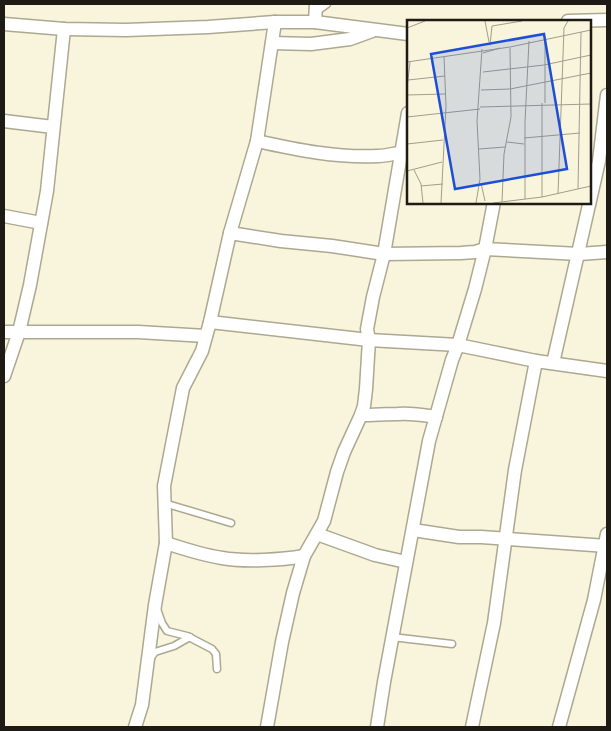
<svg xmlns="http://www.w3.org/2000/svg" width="611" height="731" viewBox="0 0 611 731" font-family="Manrope,sans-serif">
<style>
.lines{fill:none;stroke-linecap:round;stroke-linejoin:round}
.service-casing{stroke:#ada891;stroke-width:9}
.minor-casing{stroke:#ada891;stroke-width:15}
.service{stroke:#fff;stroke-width:6}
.minor{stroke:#fff;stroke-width:12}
.inset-road{fill:none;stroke:#a19d8c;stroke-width:1}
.view{fill:#1d4ed8;fill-opacity:0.15;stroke:#1d4ed8;stroke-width:2.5}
.inset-edge{fill:none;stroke:#1d1b13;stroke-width:2.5}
</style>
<rect width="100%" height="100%" fill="#f9f4dc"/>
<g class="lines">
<defs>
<g id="service">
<polyline points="316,12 327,4"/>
<polyline points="164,503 231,523"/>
<polyline points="157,609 162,623 167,631 187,636 212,649 216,654 217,669"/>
<polyline points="392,637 452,644"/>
<polyline points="150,659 155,652 174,646 190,637"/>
</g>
<g id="minor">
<polyline points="568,21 607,20"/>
<polyline points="315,22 316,4"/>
<polyline points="4,24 64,29 126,30 208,27 275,22 315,22 408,34"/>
<polyline points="272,43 311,44 350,39 372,31"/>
<polyline points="4,121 53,127"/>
<path d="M257 141C297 150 337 158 378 156 388 156 398 152 408 152"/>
<polyline points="4,216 41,223"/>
<polyline points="230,233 281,241 332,246 384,254 461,253 475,252 485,249 579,254 607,252"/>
<polyline points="210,322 369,340 458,345 536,361 607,371"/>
<polyline points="4,332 138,332 206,336"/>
<polyline points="553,363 599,161 607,95"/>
<polyline points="4,376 19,332 30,285 47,191 64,29"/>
<path d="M361 415C374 415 386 414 398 414 411 413 423 415 436 417"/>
<polyline points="413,530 459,537 481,537 607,546"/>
<polyline points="317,534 375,555 406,562"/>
<path d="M166 543C184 549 203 555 222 558 245 562 282 560 304 556"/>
<polyline points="135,727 142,705 155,605 166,543 164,486 183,388 202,351 210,322 230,233 257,141 275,22"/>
<polyline points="267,727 282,642 293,593 304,556 324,521 337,472 344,452 361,415 364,406 366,389 369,340 367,329 373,297 384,254 408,113"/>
<polyline points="377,727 384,682 429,441 452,360 458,345 475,289 485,249 494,202"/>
<polyline points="472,727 494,623 515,470 536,361"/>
<polyline points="559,727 594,600 607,534"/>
</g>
</defs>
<use href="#service" class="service-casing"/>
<use href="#minor" class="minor-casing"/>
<use href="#service" class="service"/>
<use href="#minor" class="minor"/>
</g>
<g transform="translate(407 20)">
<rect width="184" height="184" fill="#f9f4dc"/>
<path class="inset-road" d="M78 1 82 22M0 8 18 1M83 25 85 6 115 1M76 33 93 28M0 42 103 27 184 10M76 52 137 45 184 35M1 60 38 56M0 68 3 42M74 70 103 69 184 53M0 75 38 74M135 83V177M138 83V18M73 87 184 84M0 97 73 89M117 118 173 113M100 122 117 124M0 124 36 120M72 129 98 127M7 150 14 164 16 183M0 151 35 142M74 163 78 181M14 166 36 164M171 169 174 12M151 174 157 8 161 1M118 179V102L122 21M95 182 97 134 104 97 103 28M34 183 39 86 37 37M69 183 73 159 70 101 75 29M86 183 135 177 184 166"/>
<path class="view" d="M137 14 160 149 48 169 24 34Z"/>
<rect width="184" height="184" class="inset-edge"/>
</g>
<rect width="611" height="731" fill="none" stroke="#1d1b13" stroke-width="10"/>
</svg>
